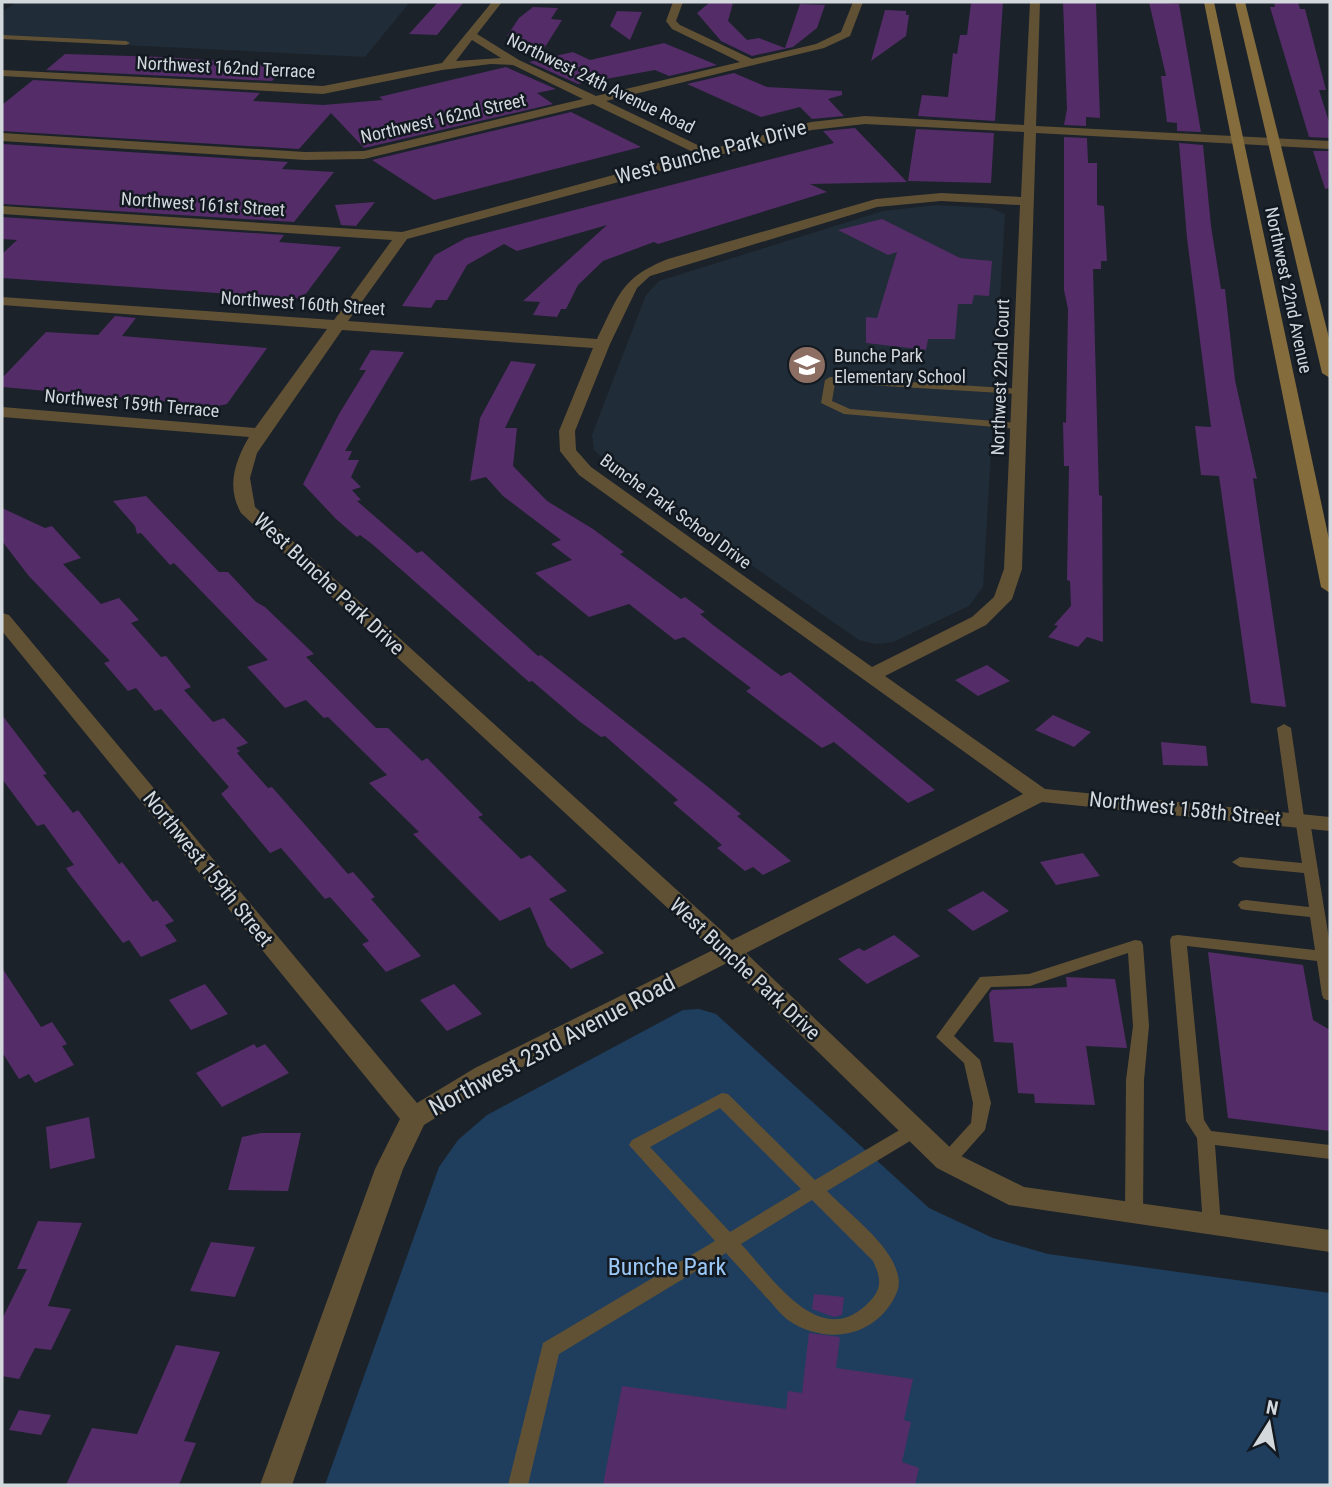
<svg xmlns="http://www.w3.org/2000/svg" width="1332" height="1487" viewBox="0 0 1332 1487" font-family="'Roboto Condensed',sans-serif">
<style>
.built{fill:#202c37}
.green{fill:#1f3e5d}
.building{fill:#542c67}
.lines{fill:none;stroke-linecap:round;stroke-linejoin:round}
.lane{fill:#605135;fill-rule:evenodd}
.street{fill:#605135;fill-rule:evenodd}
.secondary{fill:#846c3d;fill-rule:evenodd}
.labels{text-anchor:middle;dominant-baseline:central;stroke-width:5;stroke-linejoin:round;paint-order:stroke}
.far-street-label{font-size:18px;fill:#d3d8dd;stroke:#121920}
.far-poi-label{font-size:18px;fill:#d3d8dd;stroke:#121920;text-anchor:start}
.street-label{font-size:21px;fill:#d3d8dd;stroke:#121920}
.near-street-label{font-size:24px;fill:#d3d8dd;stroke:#121920}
.near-park-label{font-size:24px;fill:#9bc8f6;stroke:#121920}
</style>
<rect width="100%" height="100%" fill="#1b222a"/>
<g class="built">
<polygon points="16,2 410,2 365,57 2,39 2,12"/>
<polygon points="936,205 990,208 1005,214 983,587 969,606 893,642 876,644 859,640 619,473 594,450 592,435 646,295 659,281 883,211"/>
</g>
<polygon class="green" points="699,1009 716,1014 929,1208 993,1238 1048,1254 1330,1293 1330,1485 325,1485 439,1167 458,1140 487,1115 683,1010"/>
<g class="building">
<polygon points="438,2 464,2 437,35 409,34"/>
<polygon points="710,2 733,3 728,21 747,40 759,38 785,48 800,4 825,5 817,28 793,47 752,56 721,41 697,13"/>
<polygon points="1003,2 995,121 918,116 922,95 948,97 953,53 957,54 960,35 967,35 971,3"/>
<polygon points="1063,2 1096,2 1100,118 1086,117 1086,126 1064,125 1067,109"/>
<polygon points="1149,2 1179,4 1201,132 1177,131 1177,123 1167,122 1161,76 1166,76"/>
<polygon points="1274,2 1298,2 1300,9 1305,9 1326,90 1319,90 1330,125 1330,138 1309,137 1270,7 1275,7"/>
<polygon points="533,7 558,8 551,19 562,20 542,52 507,36 519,18"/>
<polygon points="885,10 906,11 906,15 909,15 906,36 871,61"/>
<polygon points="617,11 642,12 630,40 610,26"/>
<polygon points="664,43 717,65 669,76 655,70 578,84 529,62 573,52 590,60"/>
<polygon points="65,54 163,57 286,66 272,81 46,70"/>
<polygon points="506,67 556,89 537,93 553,104 364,148 331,113 299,149 2,131 2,105 33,80 260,93 253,101 323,105 383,100 379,97"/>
<polygon points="734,73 767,87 842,91 842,95 828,99 844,116 812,119 800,107 761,117 687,84"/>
<polygon points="571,112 641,147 434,200 372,160"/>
<polygon points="855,128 907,182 810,184 827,192 658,244 654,242 603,261 578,285 566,309 561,309 557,317 533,315 540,302 523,301 607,225 517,251 504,244 467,265 447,300 436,300 431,308 402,306 435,255 466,238 834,143 823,131"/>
<polygon points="916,129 994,133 991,183 908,181"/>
<polygon points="1064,137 1087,138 1088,163 1097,163 1097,205 1104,206 1107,261 1101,261 1101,269 1093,269 1099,495 1102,496 1103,642 1087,637 1078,647 1048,637 1058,626 1054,625 1071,606 1070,581 1067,580 1069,466 1064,466 1063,422 1066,423 1068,309 1064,290"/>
<polygon points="1179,143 1203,145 1211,226 1221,289 1225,289 1235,380 1257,479 1253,478 1286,707 1251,703 1219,476 1201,475 1195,426 1211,427 1187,238"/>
<polygon points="2,144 288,162 282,169 334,172 294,222 2,204"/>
<polygon points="1313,151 1330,151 1330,188 1325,189"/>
<polygon points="375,202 356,226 341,225 335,205"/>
<polygon points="2,217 284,235 279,242 341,247 302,299 2,278 2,254 17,240 2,239"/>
<polygon points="882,219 960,258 992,261 989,296 974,295 972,304 958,304 955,339 928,339 926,350 866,343 866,317 877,318 897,252 888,255 838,230"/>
<polygon points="115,316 136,318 122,336 267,348 227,404 218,406 2,387 2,378 46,332 98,335"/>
<polygon points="371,350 404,352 345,451 352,451 348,460 359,460 351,477 361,487 352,490 361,500 357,501 417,553 422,551 538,656 541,655 708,787 741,814 737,816 791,861 763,875 753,867 745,871 717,848 722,845 673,803 678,800 605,736 601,737 579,721 532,681 529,682 372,544 360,535 357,537 336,519 303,484 339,414 366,370 359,370"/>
<polygon points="511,361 536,364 505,428 517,428 513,466 547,501 593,529 624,552 620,554 681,599 685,597 705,612 700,614 713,625 781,676 790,672 935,790 908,803 834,742 822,748 783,719 746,691 751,688 684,637 675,640 629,604 589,617 535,573 572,560 551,544 561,540 503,496 486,477 470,481 480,418"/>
<polygon points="146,496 219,572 228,572 256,602 265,607 314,654 306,657 376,728 388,728 422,761 427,758 483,815 478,817 521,859 530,855 567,891 549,899 604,953 571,969 547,946 530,907 500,921 413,834 419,832 369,783 387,775 328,717 324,718 306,700 285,708 247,667 268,660 174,563 170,565 141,533 137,534 135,526 113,501"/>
<polygon points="2,508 45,528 52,526 81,558 63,564 101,604 119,598 139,620 131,623 161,657 166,656 191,687 184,690 213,722 224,718 248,743 236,748 240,751 237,753 268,788 272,787 348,874 353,872 375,897 371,899 421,956 386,972 362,944 369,941 330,897 325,899 281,848 270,853 221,794 229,787 161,709 155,711 136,688 128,691 104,663 110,661 28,575 2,541"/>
<polygon points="987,665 1010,681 978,696 955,680"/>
<polygon points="2,715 47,774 43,775 73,813 78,810 119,864 122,862 153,902 157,900 174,921 165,925 177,941 141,957 129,940 123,943 70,874 66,868 74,865 44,824 37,826 2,779"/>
<polygon points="1053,715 1091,732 1074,747 1035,730"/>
<polygon points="1161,742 1206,746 1208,766 1163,765"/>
<polygon points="1083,853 1100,876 1056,885 1040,862"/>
<polygon points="983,891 1009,911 973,931 947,910"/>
<polygon points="894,935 920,956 867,984 838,959 859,948 864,951"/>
<polygon points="1208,952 1303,965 1313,1020 1330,1030 1330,1131 1228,1118"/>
<polygon points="2,968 41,1027 52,1022 67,1044 62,1046 74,1065 35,1083 29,1074 19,1079 2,1052"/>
<polygon points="1066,977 1115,979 1127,1048 1086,1046 1095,1105 1035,1103 1034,1094 1018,1093 1013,1043 994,1042 989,994 992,990 1067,987"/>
<polygon points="205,984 228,1014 191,1030 169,1000"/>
<polygon points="454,984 482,1014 447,1031 420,1000"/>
<polygon points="254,1044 257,1048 265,1044 289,1073 222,1107 196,1073"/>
<polygon points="89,1117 95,1158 50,1169 46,1127"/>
<polygon points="261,1133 301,1133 288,1191 228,1190 242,1137"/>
<polygon points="38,1221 82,1223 48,1306 71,1309 51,1350 35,1348 19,1379 2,1376 2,1319 27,1269 17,1269"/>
<polygon points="211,1242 255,1247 235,1297 190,1291"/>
<polygon points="814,1294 844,1297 842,1315 834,1317 812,1309"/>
<polygon points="809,1333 840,1337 836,1368 913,1379 904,1420 911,1422 902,1462 919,1468 915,1485 603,1485 622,1386 786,1409 788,1391 802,1393"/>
<polygon points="176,1345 220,1352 184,1441 196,1443 179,1485 66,1485 92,1428 137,1434"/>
<polygon points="19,1410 51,1415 41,1435 9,1430"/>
</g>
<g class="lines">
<g class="lane">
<polygon points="2,35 126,41 130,43 126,45 2,39"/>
<polygon points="830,377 1023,389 1023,393 1019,394 835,383 832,401 850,409 1018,423 1024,426 1018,429 844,414 821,403 825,380"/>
<polygon points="1284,724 1291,728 1304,817 1310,821 1330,945 1330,1001 1324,999 1322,995 1317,961 1187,946 1204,1120 1211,1131 1330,1145 1330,1159 1215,1145 1221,1226 1219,1231 1212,1233 1205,1231 1203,1226 1197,1138 1186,1121 1170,940 1172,936 1178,935 1315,950 1310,917 1246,910 1241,909 1238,905 1241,901 1246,900 1309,907 1304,873 1240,867 1232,862 1240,857 1302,863 1296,825 1290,821 1277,728"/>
<polygon points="1135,940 1141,941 1143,945 1149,1026 1144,1080 1143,1215 1141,1220 1134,1222 1127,1220 1125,1215 1126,1080 1133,1026 1128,953 1030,986 991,987 954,1036 980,1060 991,1103 985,1130 953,1166 947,1168 941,1166 938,1161 941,1156 971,1123 973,1103 964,1063 936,1037 980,977 1029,974"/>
<path d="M722 1093 728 1094 815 1180 908 1125 914 1123 920 1125 923 1130 920 1135 827 1191C848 1213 889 1243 897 1272 901 1284 898 1292 892 1302 869 1339 823 1344 788 1320 780 1314 773 1304 766 1297 752 1282 739 1267 726 1253L559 1354 528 1485H508L543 1343 715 1241 629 1145 632 1140ZM720 1108 801 1189 730 1232 650 1147ZM812 1200 873 1261C880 1276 883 1287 871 1300 822 1355 773 1278 741 1244Z"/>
</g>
<path class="street" d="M492 2H502L477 34 519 60 596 96 740 62 672 29 666 21 673 2H683L676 21 680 25 752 59 816 44 841 32 853 2H863L850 36 824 48 606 101 708 150 811 122 865 116 1024 125 1030 2H1040L1036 126 1330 141V149L1036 133 1022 569 1012 599 986 625 885 676 1045 789 1330 817V831L1042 802 746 953 957 1154 1024 1187 1330 1230V1252L1009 1205 937 1168 727 963 493 1082 424 1125 403 1169 292 1485H260L375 1169 400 1119 2 631V613L9 615 417 1103 475 1068 713 950 241 513C226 487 235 461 249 437L2 417V407L255 428 327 329 2 305V297L334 320 392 240 2 214V206L402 232 695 153 593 104 364 159 305 160 2 141V133L305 152 364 151 583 99 513 65 491 64 442 70 323 94 2 76V70L323 86 442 63ZM472 40 501 58 456 61ZM865 124 1024 132 1021 197 941 193 876 199 668 259C620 278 619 296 597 339L348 321 407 239 812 130ZM941 201 1020 205 1004 569 994 597 972 617 872 667 591 467 576 450 575 431 610 344 637 288 650 276 877 207ZM342 330 593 348 559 431 560 451 579 475 1023 794 732 940 255 507 250 478 257 453Z"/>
<g class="secondary">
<polygon points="1204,2 1214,2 1330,544 1330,593 1321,587"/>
<polygon points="1235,2 1245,2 1330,342 1330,378 1322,373"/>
</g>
</g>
<defs>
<symbol id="school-disc" viewBox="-11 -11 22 22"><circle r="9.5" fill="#8d6e63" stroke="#121920"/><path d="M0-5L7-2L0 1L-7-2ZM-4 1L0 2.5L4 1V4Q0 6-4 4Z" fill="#fff"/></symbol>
</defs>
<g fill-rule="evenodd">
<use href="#school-disc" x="785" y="343" width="44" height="44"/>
</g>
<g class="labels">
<g class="far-street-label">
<text transform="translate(226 67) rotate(3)">Northwest 162nd Terrace</text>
<text transform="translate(601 83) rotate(26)">Northwest 24th Avenue Road</text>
<text transform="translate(443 118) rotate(-13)">Northwest 162nd Street</text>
<text transform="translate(203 204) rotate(4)">Northwest 161st Street</text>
<text transform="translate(1289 290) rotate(78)">Northwest 22nd Avenue</text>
<text transform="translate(303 303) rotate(4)">Northwest 160th Street</text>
<text transform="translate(1000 377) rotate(-88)">Northwest 22nd Court</text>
<text transform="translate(132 403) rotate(5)">Northwest 159th Terrace</text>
<text transform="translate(676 511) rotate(36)">Bunche Park School Drive</text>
</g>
<g class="far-poi-label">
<text x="834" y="355">Bunche Park<tspan x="834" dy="21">Elementary School</tspan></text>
</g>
<g class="street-label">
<text transform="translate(711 152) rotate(-15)">West Bunche Park Drive</text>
<text transform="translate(329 584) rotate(43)">West Bunche Park Drive</text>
<text transform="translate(1185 809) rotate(6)">Northwest 158th Street</text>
<text transform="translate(208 869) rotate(51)">Northwest 159th Street</text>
<text transform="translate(745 969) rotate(43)">West Bunche Park Drive</text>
</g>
<g class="near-street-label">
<text transform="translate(552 1045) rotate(-28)">Northwest 23rd Avenue Road</text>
</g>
<g class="near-park-label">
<text x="667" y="1267">Bunche Park</text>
</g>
</g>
<rect width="1332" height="1487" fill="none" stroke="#d3d8dd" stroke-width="7"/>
<g transform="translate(1269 1424) rotate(11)" stroke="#121920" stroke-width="5" paint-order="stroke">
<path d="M0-5L12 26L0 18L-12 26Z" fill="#d3d8dd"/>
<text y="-10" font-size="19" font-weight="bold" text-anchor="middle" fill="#d3d8dd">N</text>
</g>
</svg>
